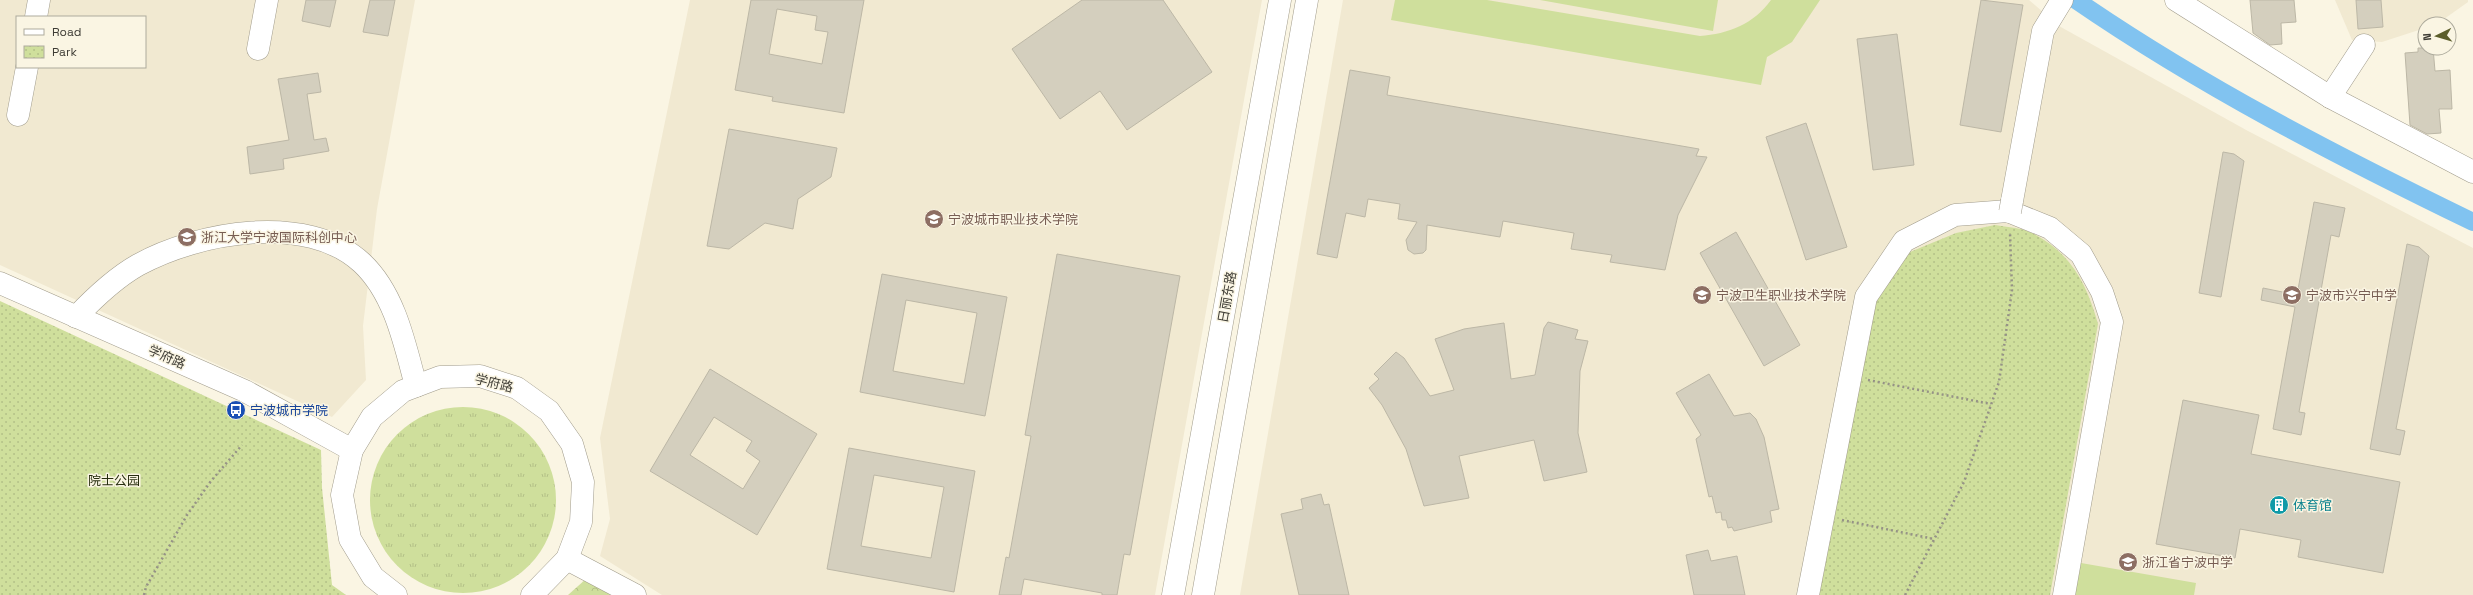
<svg xmlns="http://www.w3.org/2000/svg" width="2473" height="595" viewBox="0 0 2473 595" font-family="'Space Grotesk','Noto Sans SC',sans-serif">
<style>
.built{fill:#f1e9d1;fill-rule:evenodd}
.grass{fill:url(#grass-tufts)}
.forest{fill:url(#forest-crowns)}
.park{fill:url(#park-dots)}
.pitch{fill:#cfdf9c}
.lines{fill:none;stroke-linecap:round;stroke-linejoin:round}
.canal{stroke:#81c3f0;stroke-width:18}
.building{fill:#d4cfbe;stroke:#bcb7a6;fill-rule:evenodd}
.minor-casing{stroke:#a09b8b;stroke-width:23}
.major-casing{stroke:#a09b8b;stroke-width:23}
.path{stroke:#959286;stroke-width:2.5;stroke-dasharray:2 3;stroke-linecap:butt}
.minor{stroke:#fff;stroke-width:22}
.major{stroke:#fff;stroke-width:22}
.minor-bridge-casing{stroke:#a09b8b;stroke-width:23;stroke-linecap:butt}
.minor-bridge{stroke:#fff;stroke-width:22}
.labels{text-anchor:middle;dominant-baseline:central;stroke-width:3;stroke-linejoin:round;paint-order:stroke}
.education-label{font-size:13px;fill:#785e54;stroke:#faf5e3;text-anchor:start}
.street-label{font-size:13px;fill:#3d3b34;stroke:#faf5e3}
.transit-label{font-size:13px;fill:#164399;stroke:#faf5e3;text-anchor:start}
.park-label{font-size:13px;fill:#282f10;stroke:#faf5e3}
.culture-label{font-size:13px;fill:#0d838f;stroke:#faf5e3;text-anchor:start}
</style>
<defs>
<pattern id="grass-tufts" width="24" height="20" patternUnits="userSpaceOnUse"><rect width="24" height="20" fill="#cfdf9c"/><path d="M3 7l-1-3M5 7V3M7 7l1-3M15 17l-1-3M17 17v-4M19 17l1-3" fill="none" stroke="#b3c087"/></pattern>
<pattern id="forest-crowns" width="20" height="18" patternUnits="userSpaceOnUse"><rect width="20" height="18" fill="#cfdf9c"/><path d="M2 6a3 3 0 1 1 6 0M12 15a3 3 0 1 1 6 0" fill="none" stroke="#b3c087"/></pattern>
<pattern id="park-dots" width="8" height="8" patternUnits="userSpaceOnUse"><rect width="8" height="8" fill="#cfdf9c"/><path d="M2 2h.1M6 6h.1" fill="none" stroke="#b3c087" stroke-width="1.8" stroke-linecap="round"/></pattern>
</defs>
<rect width="100%" height="100%" fill="#faf5e3"/>
<g class="built">
<path d="M0 0H415L377 209 363 326 366 380 332 417 0 265ZM17 17H145V67H17Z"/>
<polygon points="690,0 1262,0 1155,595 662,595 600,556 610,519 600,438"/>
<polygon points="1343,0 2029,0 2059,26 2248,131 2473,248 2473,595 1240,595"/>
<polygon points="2335,0 2468,0 2468,2 2437,24 2425,24 2425,28 2382,42 2352,40"/>
</g>
<circle class="grass" cx="463" cy="500" r="93"/>
<polygon class="forest" points="587,578 613,595 568,595"/>
<g class="park">
<path d="M1995 225C2007 227 2024 228 2034 234 2072 254 2087 285 2098 324L2050 595H1819L1876 302 1910 252 1956 233Z"/>
<polygon points="0,301 321,450 322,488 332,585 346,595 0,595"/>
</g>
<g class="pitch">
<path d="M1395 0H1487L1700 36C1728 34 1754 24 1771 0H1820L1792 42 1767 57 1761 85 1391 20Z"/>
<polygon points="1540,0 1718,0 1713,31"/>
<polygon points="2081,563 2196,583 2194,595 2075,595"/>
</g>
<g class="lines">
<path class="canal" d="M2076 0C2201 86 2337 156 2473 222"/>
</g>
<g class="building">
<polygon points="306,0 336,0 330,27 302,21"/>
<polygon points="370,0 395,0 388,36 363,32"/>
<path d="M751 0H864L844 113 772 101 773 97 735 90ZM777 9 817 16 815 30 828 32 822 64 769 54Z"/>
<polygon points="1082,0 1163,0 1212,72 1127,130 1100,91 1060,119 1012,49"/>
<polygon points="1981,0 2023,5 2001,132 1960,125"/>
<polygon points="2250,0 2294,0 2296,22 2281,23 2282,44 2270,45 2253,33"/>
<polygon points="2356,0 2381,0 2383,27 2358,29"/>
<polygon points="1897,34 1914,165 1873,170 1857,39"/>
<polygon points="2418,48 2433,48 2435,71 2450,70 2452,109 2439,109 2441,133 2427,134 2410,125 2405,53 2418,52"/>
<polygon points="1350,70 1390,77 1387,95 1699,149 1696,156 1707,157 1678,215 1665,270 1610,262 1612,255 1571,249 1574,233 1503,221 1500,237 1427,225 1426,250 1423,253 1414,254 1408,250 1406,240 1417,222 1398,219 1400,204 1368,199 1365,217 1346,213 1337,258 1317,254"/>
<polygon points="318,73 321,92 307,94 314,140 326,138 329,151 283,159 284,169 250,174 247,147 289,140 278,79"/>
<polygon points="1806,123 1847,247 1806,260 1766,137"/>
<polygon points="729,129 837,148 831,177 798,199 793,229 765,223 729,249 707,246"/>
<polygon points="2223,152 2234,154 2244,161 2221,297 2199,293"/>
<polygon points="2314,202 2345,208 2339,237 2331,235 2299,412 2305,413 2301,435 2273,429 2295,307 2261,300 2263,288 2297,295"/>
<polygon points="1736,232 1800,345 1764,366 1700,253"/>
<polygon points="2407,244 2419,247 2429,256 2396,429 2405,431 2400,455 2370,449"/>
<polygon points="1057,254 1180,276 1130,555 1124,554 1117,595 1102,595 1102,593 1024,579 1021,595 999,595 1006,557 1009,558 1031,436 1025,435"/>
<path d="M882 274 1007 297 985 416 860 392ZM906 300 977 313 964 384 893 371Z"/>
<polygon points="1548,322 1578,330 1575,339 1588,341 1580,371 1578,433 1587,472 1544,481 1534,440 1459,456 1469,498 1424,506 1406,449 1382,405 1369,388 1379,379 1374,374 1396,352 1404,358 1430,396 1454,390 1435,339 1464,329 1504,323 1511,379 1535,375 1544,328"/>
<path d="M710 369 817 434 757 535 650 471ZM714 417 752 441 746 451 760 461 743 489 690 455Z"/>
<polygon points="1709,374 1734,416 1750,413 1756,419 1764,437 1779,509 1770,511 1772,522 1734,531 1732,527 1728,528 1726,520 1722,520 1721,512 1716,513 1712,496 1709,497 1696,439 1701,435 1676,393"/>
<polygon points="2183,400 2259,415 2251,454 2400,482 2383,573 2298,557 2301,540 2240,529 2235,558 2156,544"/>
<path d="M849 448 975 471 954 592 827 569ZM874 475 944 487 931 558 861 546Z"/>
<polygon points="1321,494 1324,505 1329,504 1349,595 1299,595 1281,514 1303,509 1301,499"/>
<polygon points="1708,550 1711,561 1737,556 1745,595 1694,595 1686,555"/>
</g>
<g class="lines">
<defs>
<g id="minor">
<polyline points="2176,0 2330,97 2473,172"/>
<polyline points="36,17 39,0"/>
<polyline points="258,49 267,0"/>
<polyline points="2330,97 2364,45"/>
<polyline points="18,115 27,67"/>
<polyline points="2012,201 2043,31 2062,0"/>
<polyline points="0,283 245,391 352,450"/>
<path d="M76 317C95 297 115 278 138 265 198 232 307 212 362 263 395 294 405 345 416 386"/>
<polyline points="567,559 635,595"/>
<polyline points="396,595 373,577 350,539 342,495 352,450 372,417 403,391 440,377 480,376 517,388 549,411 572,444 583,482 581,522 567,559 532,595"/>
<polyline points="1808,595 1866,297 1904,241 1955,215 2008,211 2050,228 2081,254 2102,292 2112,322 2064,595"/>
</g>
<g id="major">
<polyline points="1173,595 1280,0"/>
<polyline points="1203,595 1307,0"/>
</g>
</defs>
<use href="#minor" class="minor-casing"/>
<use href="#major" class="major-casing"/>
<g class="path">
<polyline points="1868,380 1991,404"/>
<polyline points="1842,520 1934,539"/>
<polyline points="144,595 146,587 187,515 211,481 242,445"/>
<polyline points="1905,595 1964,482 1999,382 2012,290 2010,233"/>
</g>
<use href="#minor" class="minor"/>
<use href="#major" class="major"/>
<defs>
<polyline id="minor-bridge" points="2010,212 2012,201"/>
</defs>
<use href="#minor-bridge" class="minor-bridge-casing"/>
<use href="#minor-bridge" class="minor-bridge"/>
</g>
<defs>
<symbol id="university-disc" viewBox="-11 -11 22 22"><circle r="9.5" fill="#8d6e63" stroke="#faf5e3"/><path d="M0-5L7-2L0 1L-7-2ZM-4 1L0 2.5L4 1V4Q0 6-4 4Z" fill="#fff"/></symbol>
<symbol id="school-disc" viewBox="-11 -11 22 22"><circle r="9.5" fill="#8d6e63" stroke="#faf5e3"/><path d="M0-5L7-2L0 1L-7-2ZM-4 1L0 2.5L4 1V4Q0 6-4 4Z" fill="#fff"/></symbol>
<symbol id="bus-disc" viewBox="-11 -11 22 22"><circle r="9.5" fill="#1a4fb4" stroke="#faf5e3"/><path d="M-5-6H5V4H4V6H2V4H-2V6H-4V4H-5ZM-3.5-4V0h7V-4ZM-3.5 1.2v1.5H-2V1.2ZM2 1.2v1.5H3.5V1.2Z" fill="#fff"/></symbol>
<symbol id="building-disc" viewBox="-11 -11 22 22"><circle r="9.5" fill="#0f9aa8" stroke="#faf5e3"/><path d="M-4-6H4V6H1V3H-1V6H-4ZM-2.5-4.3h1.7v1.8h-1.7ZM.8-4.3h1.7v1.8H.8ZM-2.5-1h1.7V.8h-1.7ZM.8-1h1.7V.8H.8Z" fill="#fff"/></symbol>
</defs>
<g fill-rule="evenodd">
<use href="#university-disc" x="923" y="208" width="22" height="22"/>
<use href="#university-disc" x="176" y="226" width="22" height="22"/>
<use href="#university-disc" x="1691" y="284" width="22" height="22"/>
<use href="#school-disc" x="2281" y="284" width="22" height="22"/>
<use href="#bus-disc" x="225" y="399" width="22" height="22"/>
<use href="#building-disc" x="2268" y="494" width="22" height="22"/>
<use href="#school-disc" x="2117" y="551" width="22" height="22"/>
</g>
<g class="labels">
<g class="education-label">
<text x="948" y="219">宁波城市职业技术学院</text>
<text x="201" y="237">浙江大学宁波国际科创中心</text>
<text x="1716" y="295">宁波卫生职业技术学院</text>
<text x="2306" y="295">宁波市兴宁中学</text>
<text x="2142" y="562">浙江省宁波中学</text>
</g>
<g class="street-label">
<text transform="translate(1227 297) rotate(-80)">日丽东路</text>
<text transform="translate(167 357) rotate(24)">学府路</text>
<text transform="translate(494 383) rotate(14)">学府路</text>
</g>
<g class="transit-label">
<text x="250" y="410">宁波城市学院</text>
</g>
<g class="park-label">
<text x="114" y="480">院士公园</text>
</g>
<g class="culture-label">
<text x="2293" y="505">体育馆</text>
</g>
</g>
<rect x="16" y="16" width="130" height="52" fill="#faf5e3" stroke="#aeab9d"/>
<rect x="24" y="29" width="20" height="6" fill="#ffffff" stroke="#aeab9d"/>
<text x="52" y="36" font-size="12" fill="#3d3b34">Road</text>
<rect x="24" y="46" width="20" height="12" fill="url(#park-dots)" stroke="#aeab9d"/>
<text x="52" y="56" font-size="12" fill="#3d3b34">Park</text>
<g transform="translate(2437 36) rotate(265)"><circle r="19" fill="#faf5e3" stroke="#aeab9d"/>
<path d="M0-3L7 15L0 10L-7 15Z" fill="#5c5e2b"/>
<text y="-6" font-size="11" font-weight="bold" text-anchor="middle" fill="#3d3b34">N</text>
</g>
</svg>
